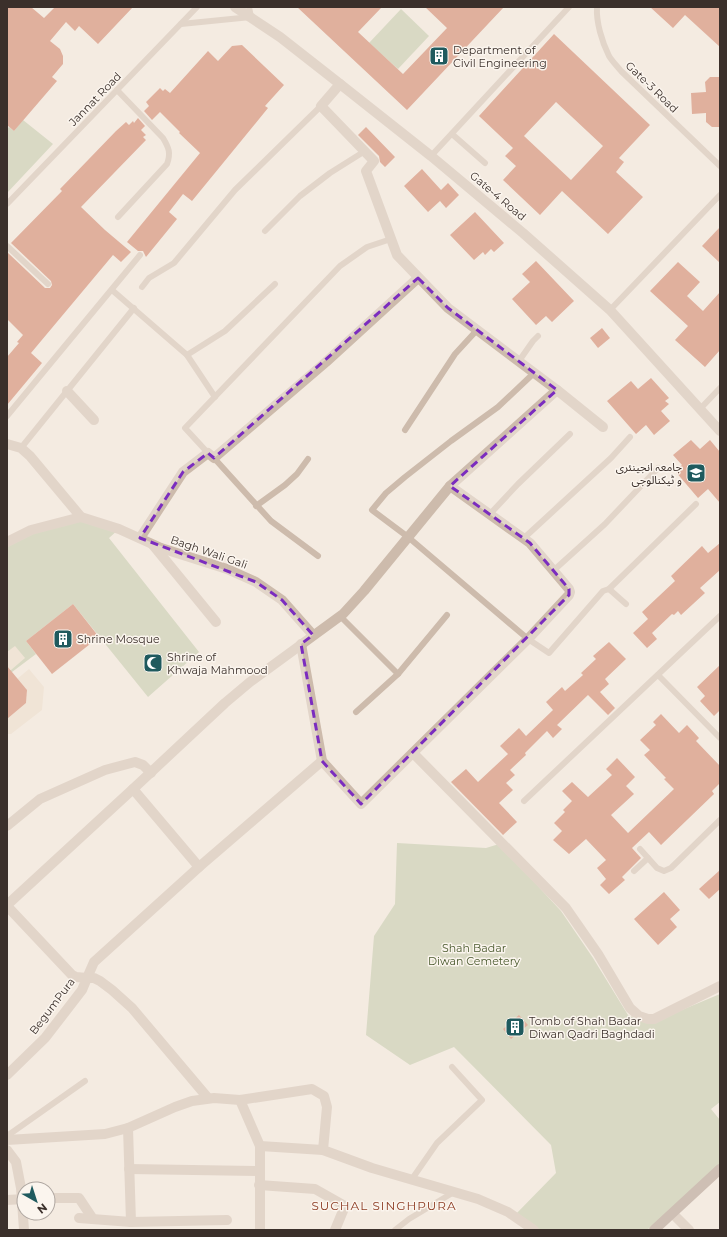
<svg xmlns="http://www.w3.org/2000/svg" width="727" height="1237" viewBox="0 0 727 1237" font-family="Montserrat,'Noto Sans Arabic',sans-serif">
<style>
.green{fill:#b8c4a0}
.plaza{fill:#ecdcc8}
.building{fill:#c8694b;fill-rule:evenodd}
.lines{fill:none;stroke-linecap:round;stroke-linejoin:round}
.service{stroke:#cdbbac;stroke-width:6}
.minor{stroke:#cdbbac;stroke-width:10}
.tertiary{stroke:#cdbbac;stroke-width:10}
.secondary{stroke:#a18a7d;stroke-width:10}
.marked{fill:none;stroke:#7b2cbf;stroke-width:3;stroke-dasharray:8 5;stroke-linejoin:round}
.labels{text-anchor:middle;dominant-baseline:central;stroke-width:3;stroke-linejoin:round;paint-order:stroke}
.poi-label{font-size:11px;fill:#3b302b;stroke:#fbf5ee;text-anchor:start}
.street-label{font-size:11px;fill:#3b302b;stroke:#fbf5ee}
.park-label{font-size:11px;fill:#4a5a2e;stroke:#fbf5ee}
.neighbourhood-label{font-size:12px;letter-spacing:1px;fill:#8c3b22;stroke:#fbf5ee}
</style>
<rect width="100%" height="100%" fill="#f4ebe1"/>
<g class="green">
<polygon points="401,9 429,36 398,69 369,43"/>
<polygon points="23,120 53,144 7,193 7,129 9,127 14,131"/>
<polygon points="81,517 119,529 109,538 199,652 148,697 73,604 26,641 36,654 12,672 7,672 7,542"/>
<polygon points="397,843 486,848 499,844 561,911 593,958 628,1015 642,1021 653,1022 720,994 720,1102 711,1109 720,1120 720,1167 647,1230 534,1230 514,1216 556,1173 551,1145 454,1047 410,1065 366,1035 374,936 395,904"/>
</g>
<g class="plaza">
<polygon points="15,646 25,658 11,670 7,670 7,652"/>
<polygon points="29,669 44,687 42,710 11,734 7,734 7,719 26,703 27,690 17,679"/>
</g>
<g class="building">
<polygon points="7,7 31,7 44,18 55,7 133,7 98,44 79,26 75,31 66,22 50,41 60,49 63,56 63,64 52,77 57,81 14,131 7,125"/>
<polygon points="297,7 382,7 358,32 403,74 447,28 425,7 504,7 407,110"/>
<polygon points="650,7 720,7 720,47 685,15 673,28"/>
<path d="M554 34 650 125 619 158 624 162 616 172 643 197 608 234 562 191 540 215 503 180 516 166 505 156 513 148 479 116ZM556 102 603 146 571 180 524 136Z"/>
<polygon points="242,45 284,85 265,106 268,108 192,201 183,194 169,212 177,219 146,257 143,251 138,251 127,242 200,153 179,133 180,132 160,112 152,120 144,111 149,106 146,102 160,88 163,91 165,89 170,93 208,51 218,61 232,46"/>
<polygon points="710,77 720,77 720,127 712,127 706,122 706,113 692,114 691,93 706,92 705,82"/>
<polygon points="138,118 145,126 141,130 146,135 143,137 146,140 81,207 105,230 131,252 121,262 113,255 31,353 42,363 7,405 7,357 19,343 17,342 23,335 7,319 7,252 45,288 50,288 52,285 51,281 11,243 62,191 60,189 116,131 126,122 129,125 133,121 134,123"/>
<polygon points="366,127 395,157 385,167 380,162 379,156 358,135"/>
<polygon points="422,169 441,190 448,183 459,195 446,208 440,201 428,212 404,186"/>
<polygon points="475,212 504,243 494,252 491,249 485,255 483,252 474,260 450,235"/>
<polygon points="720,227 720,263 702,246"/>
<polygon points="536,261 574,301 552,322 546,316 536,325 512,299 530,282 522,274"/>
<polygon points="678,262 700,282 687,296 703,311 720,292 720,350 705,367 675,340 688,326 650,291"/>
<polygon points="602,328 610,338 598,348 590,338"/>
<polygon points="651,378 669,398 665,401 669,404 661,411 670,421 654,435 646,425 636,434 607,401 631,381 638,389"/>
<polygon points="691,440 700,449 710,440 720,452 720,503 708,489 698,498 675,471 682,465 673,455"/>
<polygon points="720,543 720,570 700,588 705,593 681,615 678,611 674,615 672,614 652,633 657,639 647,648 633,633 648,619 642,612 675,581 671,576 702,546 708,553"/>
<polygon points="73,604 99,637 52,674 26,641"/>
<polygon points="609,642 626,659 605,679 609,684 600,692 615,708 608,715 588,695 557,725 562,729 553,738 547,731 525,753 526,755 510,770 515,775 506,783 513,790 499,803 517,822 503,835 451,782 466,769 478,782 508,754 500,746 519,728 526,736 553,710 546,702 562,687 565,691 583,675 581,673 596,659 593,656"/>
<polygon points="720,665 720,710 714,716 700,701 705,696 697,687"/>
<polygon points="7,666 27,690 26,703 7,719"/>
<polygon points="661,714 679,733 687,725 699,738 696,741 720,766 720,783 712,791 714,794 661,845 649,832 632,848 641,858 622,877 625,880 609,894 600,885 606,879 597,868 606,860 586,839 569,854 553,840 562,831 554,823 565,812 563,810 572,801 562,791 572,782 588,797 612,775 606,769 617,758 635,777 626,786 634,794 611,815 628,833 674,789 664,779 666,778 644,755 650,750 640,740 656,725 653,722"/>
<polygon points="720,870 720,889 709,899 699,889"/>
<polygon points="664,892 680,910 670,919 677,927 658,945 634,919"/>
<polygon points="519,1015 528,1025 511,1039 503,1029"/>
</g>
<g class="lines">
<g class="service">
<path d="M597 7C596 22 602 42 609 56 612 61 617 66 621 71L720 166"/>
<polyline points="181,24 251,17 249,7"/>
<path d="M117 90 163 138C169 148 171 153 167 164L118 217"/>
<polyline points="452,134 485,163"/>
<polyline points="431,156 569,7"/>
<polyline points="7,204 197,7"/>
<polyline points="265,231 300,196 330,173 365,151"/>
<polyline points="7,246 48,284"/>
<polyline points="142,287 149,278 174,263 235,190 321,106"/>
<polyline points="112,290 187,355 215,397"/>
<polyline points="610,310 720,195"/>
<polyline points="187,355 225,331 275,284"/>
<polyline points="519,361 533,341 538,336"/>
<polyline points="534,373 498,407 451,441 405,477 386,493 372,510 408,537 528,639 549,653 603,591 609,589 626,604"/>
<polyline points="700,409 720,388"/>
<polyline points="7,416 140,255"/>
<polyline points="405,430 455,354 477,330"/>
<polyline points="21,448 134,308"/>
<polyline points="208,453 185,428 340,266 367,247 391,239"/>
<polyline points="214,458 271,521 318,556"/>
<polyline points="256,506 285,485 297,474 308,459"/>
<polyline points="490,514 518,484 570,434"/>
<polyline points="524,538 611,458 630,437"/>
<polyline points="553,571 605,524 658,468"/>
<polyline points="609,589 696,504"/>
<polyline points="340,616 398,674"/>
<polyline points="658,675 720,738"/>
<polyline points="356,712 398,674 447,615"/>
<polyline points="524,801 720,616"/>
<polyline points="640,849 657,868 664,871 671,868 720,820"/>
<polyline points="634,871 648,858"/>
<polyline points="7,1136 85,1081"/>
<polyline points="412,1179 437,1143 482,1100 452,1067"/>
<polyline points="395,1230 409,1219 454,1192"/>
</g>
<g class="minor">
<polyline points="235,7 280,37 340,84 431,156 523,233 610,310 720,431"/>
<polyline points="340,84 321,106 374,161 366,171 397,255 448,308 557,390 603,427"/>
<polyline points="67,391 94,420"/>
<polyline points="7,444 21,448 30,456 81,517 119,529 161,548 227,569 256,582 282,600 313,635"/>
<polyline points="140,538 183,472 208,453 214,458 326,362 418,278"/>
<polyline points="7,542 31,530 81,517"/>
<polyline points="153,545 216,622"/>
<polyline points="301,644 322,761 361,804 528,639 569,595 570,592 569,589 530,543 450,486"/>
<polyline points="413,753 566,908 598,954 630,1008 639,1016 648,1019 654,1019 720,986"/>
<polyline points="133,789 199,867"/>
<polyline points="7,826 40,799 105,770 135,762 143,765 151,773"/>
<polyline points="7,905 133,789 225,703 250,682 343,614 364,591 450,486 557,390"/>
<polyline points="7,906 72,975 76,977 87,978 82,990 45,1038 7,1075"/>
<polyline points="208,1098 132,1008 112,990 100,981 94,978 87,978 94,962 199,867 322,761"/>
<polyline points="240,1100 260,1146 260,1230"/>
<polyline points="128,1128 131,1222"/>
<polyline points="7,1140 105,1134 128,1128 175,1107 192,1101 214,1098 240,1100 312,1089 324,1096 327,1107 323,1150 372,1168 478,1199 508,1212 534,1230"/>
<polyline points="260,1146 323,1150"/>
<polyline points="7,1150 16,1162 21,1188 24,1230"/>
<polyline points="129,1169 259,1171"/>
<polyline points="259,1185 315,1189 345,1206 335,1230"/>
<polyline points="48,1198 79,1198 93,1219"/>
<polyline points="7,1200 24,1199"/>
<polyline points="79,1218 131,1222 227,1220"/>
</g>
<polyline class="tertiary" points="672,1213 689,1230"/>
<polyline class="secondary" points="654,1230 720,1169"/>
</g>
<path d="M0 0H727V1237H0ZM418 278 448 308 557 390 450 486 530 543 569 589V595L361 804 322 761 301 644 313 635 282 600 256 582 140 538 183 472 208 453 214 458Z" fill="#f4ebe1" fill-opacity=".55" fill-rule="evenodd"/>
<path class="marked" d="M418 278 448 308 557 390 450 486 530 543 569 589V595L361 804 322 761 301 644 313 635 282 600 256 582 140 538 183 472 208 453 214 458Z"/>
<defs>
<symbol id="building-square" viewBox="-11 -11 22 22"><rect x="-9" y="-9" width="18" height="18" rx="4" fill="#1f5a5e" stroke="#fbf5ee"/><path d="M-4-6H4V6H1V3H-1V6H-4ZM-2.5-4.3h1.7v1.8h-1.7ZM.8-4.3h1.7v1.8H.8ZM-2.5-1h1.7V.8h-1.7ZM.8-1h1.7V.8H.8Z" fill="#fff"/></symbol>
<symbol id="university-square" viewBox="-11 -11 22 22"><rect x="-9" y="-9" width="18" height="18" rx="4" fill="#1f5a5e" stroke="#fbf5ee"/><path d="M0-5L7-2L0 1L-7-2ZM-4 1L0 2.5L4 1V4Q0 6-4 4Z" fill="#fff"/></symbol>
<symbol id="mosque-square" viewBox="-11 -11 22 22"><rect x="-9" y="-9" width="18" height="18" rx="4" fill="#1f5a5e" stroke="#fbf5ee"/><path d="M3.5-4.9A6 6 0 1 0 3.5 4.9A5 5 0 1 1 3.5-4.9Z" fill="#fff"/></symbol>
</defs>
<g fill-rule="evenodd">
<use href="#building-square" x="428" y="45" width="22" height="22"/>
<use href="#university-square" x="685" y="462" width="22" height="22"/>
<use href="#building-square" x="52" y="628" width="22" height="22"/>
<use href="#mosque-square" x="142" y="652" width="22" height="22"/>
<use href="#building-square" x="504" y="1016" width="22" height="22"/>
</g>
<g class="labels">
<g class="poi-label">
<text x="453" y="50">Department of<tspan x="453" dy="13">Civil Engineering</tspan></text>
<text x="682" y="467" text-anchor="end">جامعہ انجینئری<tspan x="682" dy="13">و ٹیکنالوجی</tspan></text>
<text x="77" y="639">Shrine Mosque</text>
<text x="167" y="657">Shrine of<tspan x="167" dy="13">Khwaja Mahmood</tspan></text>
<text x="529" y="1021">Tomb of Shah Badar<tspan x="529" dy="13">Diwan Qadri Baghdadi</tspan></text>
</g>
<g class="street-label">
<text transform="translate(652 87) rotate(44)">Gate-3 Road</text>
<text transform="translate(95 99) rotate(-46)">Jannat Road</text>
<text transform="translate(498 196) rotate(40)">Gate-4 Road</text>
<text transform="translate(209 552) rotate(19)">Bagh Wali Gali</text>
<text transform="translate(52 1006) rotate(-53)">BegumPura</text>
</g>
<g class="park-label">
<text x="474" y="948">Shah Badar<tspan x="474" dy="13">Diwan Cemetery</tspan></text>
</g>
<g class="neighbourhood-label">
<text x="384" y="1205">SUCHAL SINGHPURA</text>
</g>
</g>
<rect width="727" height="1237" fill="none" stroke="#3b302b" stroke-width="16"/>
<g transform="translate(36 1201) rotate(141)"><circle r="19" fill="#fbf5ee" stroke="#aea6a0"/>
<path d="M0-3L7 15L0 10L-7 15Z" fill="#1f5a5e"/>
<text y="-6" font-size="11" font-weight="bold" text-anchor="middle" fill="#3b302b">N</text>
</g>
</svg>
